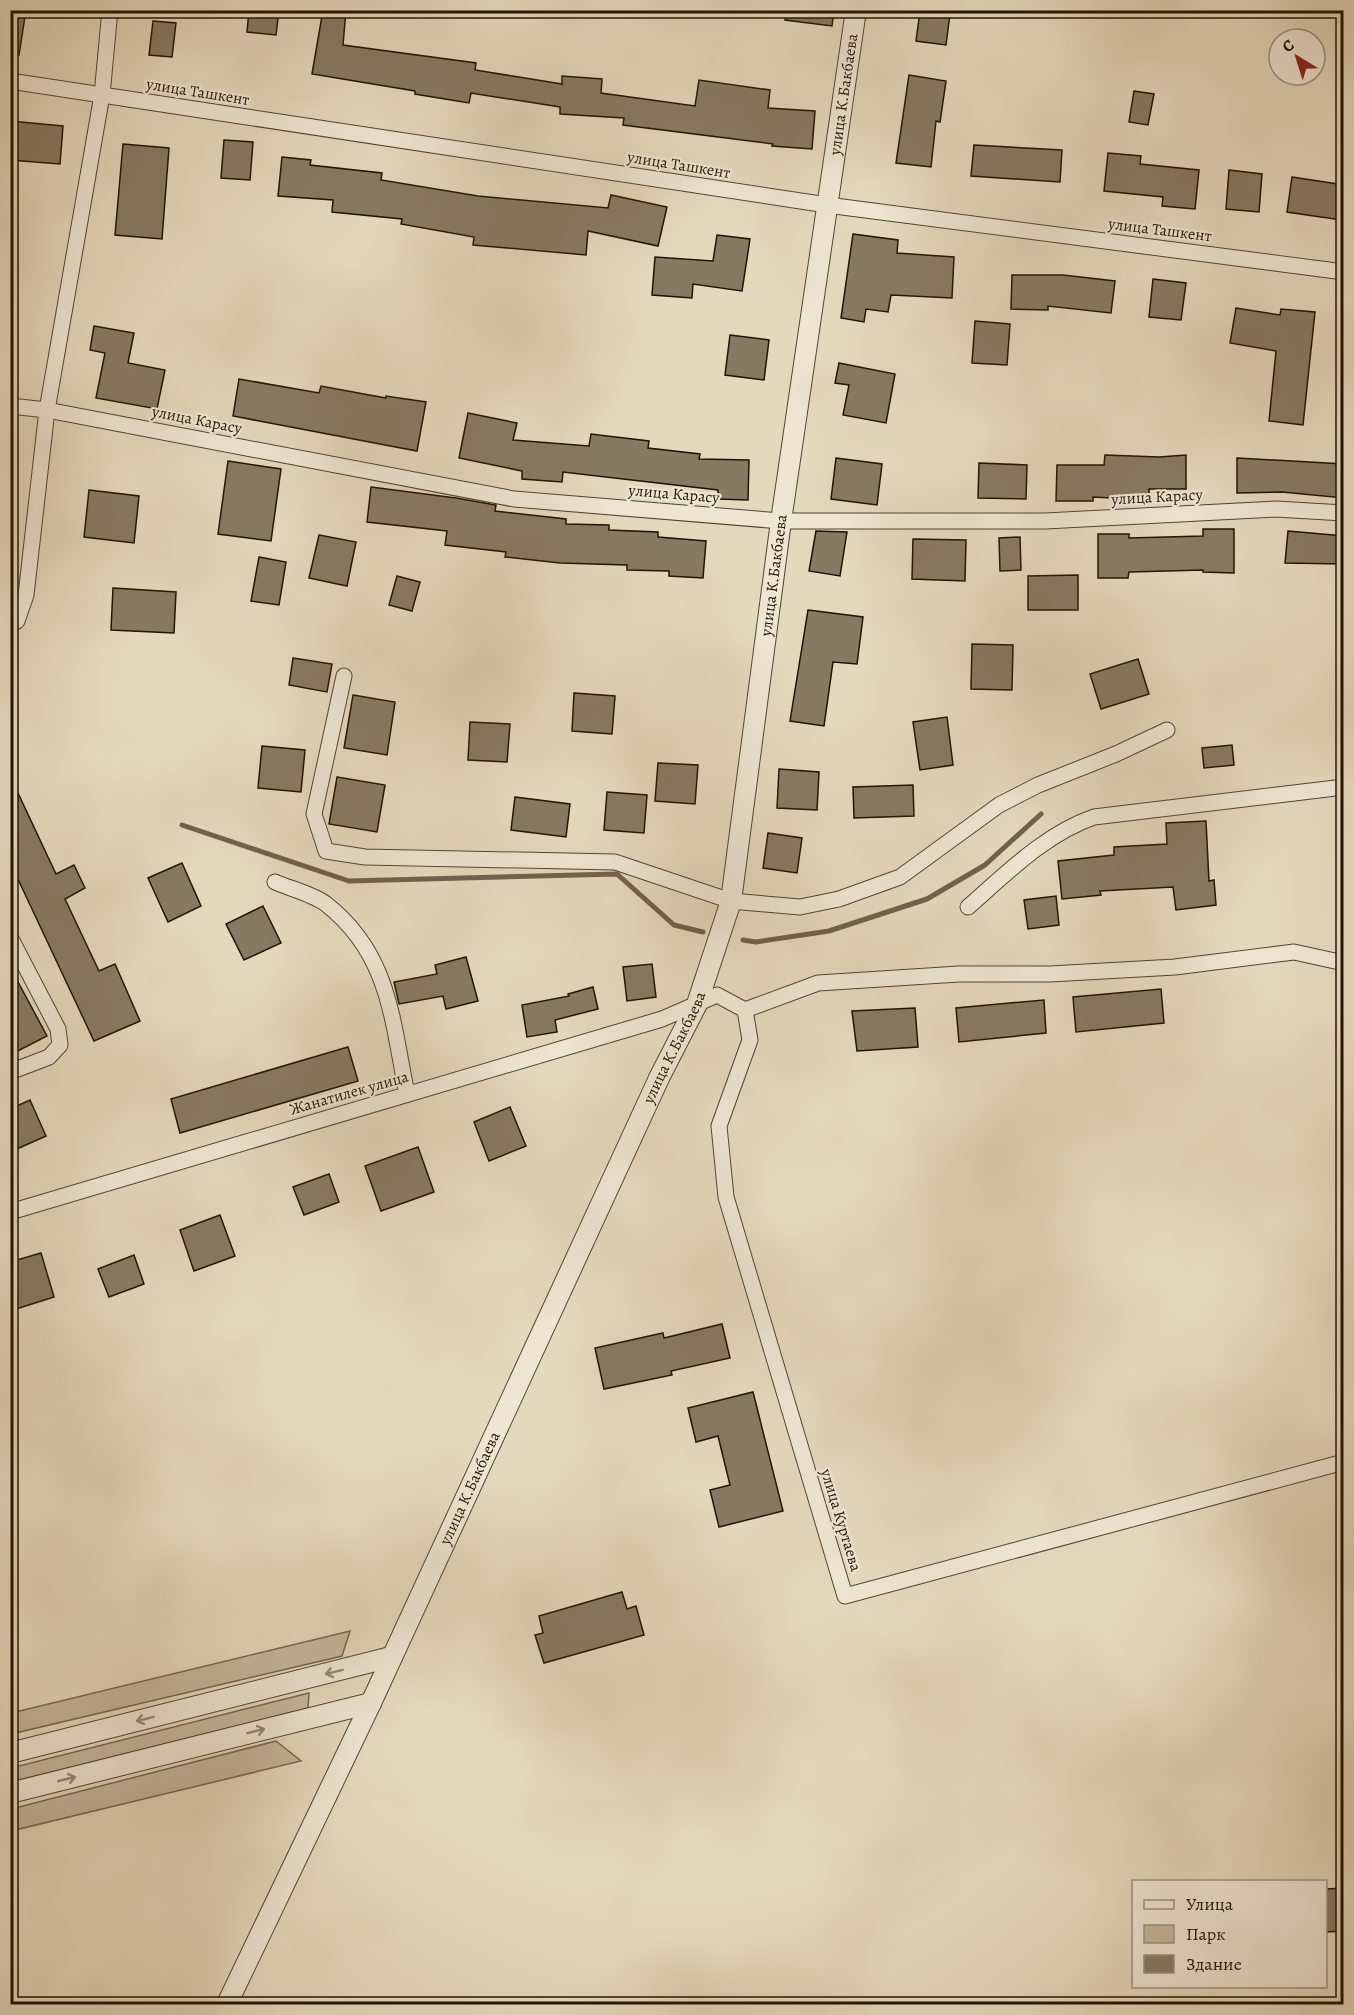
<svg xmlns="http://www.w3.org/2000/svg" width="1354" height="2015" viewBox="0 0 1354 2015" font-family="Alegreya,serif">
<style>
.green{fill:#c4b79c;stroke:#73654e;stroke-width:1.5}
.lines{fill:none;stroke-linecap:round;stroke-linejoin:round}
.stream{stroke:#6f624b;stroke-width:5}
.building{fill:#877a62;stroke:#221301;stroke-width:1.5}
.minor-casing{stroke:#534430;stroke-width:17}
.tertiary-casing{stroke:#534430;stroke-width:22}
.minor{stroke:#eee6d3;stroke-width:15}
.tertiary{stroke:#eee6d3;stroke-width:20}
.oneway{stroke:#928774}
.labels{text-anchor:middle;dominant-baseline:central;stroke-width:4.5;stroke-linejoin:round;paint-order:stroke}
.street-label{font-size:16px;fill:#221301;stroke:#eee6d3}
</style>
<rect width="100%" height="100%" fill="#e5d9bc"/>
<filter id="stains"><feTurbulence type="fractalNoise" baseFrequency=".00333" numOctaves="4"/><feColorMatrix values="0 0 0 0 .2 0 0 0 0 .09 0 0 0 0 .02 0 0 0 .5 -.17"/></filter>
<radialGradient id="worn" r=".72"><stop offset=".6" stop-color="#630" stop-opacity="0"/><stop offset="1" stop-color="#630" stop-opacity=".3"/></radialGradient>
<g class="green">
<polygon points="350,1631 342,1656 11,1734 11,1713"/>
<polygon points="309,1693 308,1708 11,1782 11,1768"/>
<polygon points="276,1741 301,1761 11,1831 11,1809"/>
</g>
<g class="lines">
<g class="stream">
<polyline points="182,825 349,881 617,874 674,925 703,932"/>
<polyline points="743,940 756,942 829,931 927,899 985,865 1041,814"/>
</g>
</g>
<g class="building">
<polygon points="10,10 26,10 19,55 10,54"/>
<polygon points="249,10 279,10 276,35 247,32"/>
<polygon points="323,10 346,10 343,45 476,63 475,70 562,84 562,76 602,79 601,93 695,106 699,80 770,90 768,108 815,111 812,149 772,146 773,144 623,125 624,118 560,114 560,107 471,93 469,103 415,94 415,91 312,74"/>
<polygon points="786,10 834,10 832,26 785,20"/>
<polygon points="920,11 950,14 946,45 916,41"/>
<polygon points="153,21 176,23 172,57 149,55"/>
<polygon points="909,75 946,81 940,122 936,121 931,167 896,163"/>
<polygon points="1134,91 1154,94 1148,125 1129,122"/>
<polygon points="10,121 63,126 60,164 10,160"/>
<polygon points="224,140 253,142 250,180 221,178"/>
<polygon points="123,144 169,148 162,239 115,235"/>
<polygon points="974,145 1062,150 1060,182 971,176"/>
<polygon points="1108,153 1141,156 1140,164 1199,170 1195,209 1162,206 1163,197 1104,191"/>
<polygon points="282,157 311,160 310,165 382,173 381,180 478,196 608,208 611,195 667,207 658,246 588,231 586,255 473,245 474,237 401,224 402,219 332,212 333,200 278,196"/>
<polygon points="1229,170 1262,174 1259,212 1226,209"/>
<polygon points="1292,177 1344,185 1341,220 1287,212"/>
<polygon points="853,234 898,240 897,253 954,257 952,298 891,295 888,312 866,309 864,322 841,318"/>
<polygon points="717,235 750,239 742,291 693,284 692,298 652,295 655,257 713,261"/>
<polygon points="1012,275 1063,275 1115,281 1111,313 1048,306 1048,310 1011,309"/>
<polygon points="1153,279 1186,283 1181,320 1149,317"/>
<polygon points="1236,308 1280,315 1281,309 1315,312 1303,425 1269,421 1276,351 1230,343"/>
<polygon points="975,321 1010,324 1007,365 972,363"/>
<polygon points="94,326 134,333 128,363 165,370 157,409 96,398 105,353 90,350"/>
<polygon points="730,335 769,340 764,380 725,375"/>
<polygon points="839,363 895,374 886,423 843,415 849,385 835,383"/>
<polygon points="239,379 319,393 321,386 386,398 386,396 426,402 417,451 233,416"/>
<polygon points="468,413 517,423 513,440 589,446 591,434 649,441 648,448 700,454 699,459 749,460 748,500 718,499 718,490 563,472 562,482 522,479 522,471 459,458"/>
<polygon points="1105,455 1159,457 1186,455 1186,489 1149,489 1149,500 1093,497 1093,501 1056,501 1057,465 1104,465"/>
<polygon points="836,458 882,464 877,505 831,499"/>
<polygon points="1237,458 1344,464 1344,498 1282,492 1237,493"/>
<polygon points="228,461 281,469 271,541 218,534"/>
<polygon points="979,463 1027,465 1026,499 978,498"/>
<polygon points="371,487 456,498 496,505 495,511 566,519 566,524 609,525 609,530 658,532 658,537 706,541 703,578 669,576 669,571 627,570 627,565 560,563 505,557 506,552 445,545 447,531 367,522"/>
<polygon points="89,490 139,496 134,543 84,537"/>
<polygon points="1203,529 1234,529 1234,573 1203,572 1203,570 1129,572 1128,578 1098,578 1098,534 1129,534 1129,538 1203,536"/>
<polygon points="816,531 847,532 840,576 809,571"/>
<polygon points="1288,531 1344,536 1344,564 1285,563"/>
<polygon points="319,535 356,542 347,586 309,578"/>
<polygon points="1020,537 1021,570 1000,571 999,538"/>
<polygon points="913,539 966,540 965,581 912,579"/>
<polygon points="259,557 286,562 279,605 251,601"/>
<polygon points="1078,575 1078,610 1028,610 1028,576"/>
<polygon points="397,576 420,582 412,611 389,605"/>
<polygon points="113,588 176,592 174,633 111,630"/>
<polygon points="808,610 863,617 857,664 833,662 824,726 790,721"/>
<polygon points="972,644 1013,645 1012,690 971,689"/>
<polygon points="293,658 332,664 327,692 289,685"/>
<polygon points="1138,659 1149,694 1101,709 1090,674"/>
<polygon points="574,693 615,696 612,734 572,731"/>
<polygon points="353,695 395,702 387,755 344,748"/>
<polygon points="947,717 953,765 920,770 913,722"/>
<polygon points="470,722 510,724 507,762 468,760"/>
<polygon points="1232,745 1234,765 1204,768 1202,748"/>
<polygon points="262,746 305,750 301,792 258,788"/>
<polygon points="658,763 698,765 695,804 655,801"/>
<polygon points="779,769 819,772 817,810 777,808"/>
<polygon points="10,776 56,874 74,865 85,888 65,899 99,971 115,964 140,1021 94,1041 16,875 10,878"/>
<polygon points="337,777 385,785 377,832 329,824"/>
<polygon points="913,785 914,816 854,818 853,787"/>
<polygon points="607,792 647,795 644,833 604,830"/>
<polygon points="515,797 570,804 566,837 511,830"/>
<polygon points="1206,821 1209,881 1214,880 1216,905 1176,910 1173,887 1100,891 1101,895 1062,899 1058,861 1114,855 1114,847 1167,844 1166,823"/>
<polygon points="768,833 802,838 797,873 763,868"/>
<polygon points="182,863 201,906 168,922 148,878"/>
<polygon points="1056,896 1059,925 1028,929 1024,900"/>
<polygon points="263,906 281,943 244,960 226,924"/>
<polygon points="466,957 478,1001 446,1009 443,996 399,1004 394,982 437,974 435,965"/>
<polygon points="652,964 656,997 627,1001 623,967"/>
<polygon points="10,967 47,1036 10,1055"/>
<polygon points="593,987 598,1009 555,1020 557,1032 527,1037 522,1005 569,996 568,994"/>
<polygon points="1161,989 1164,1023 1076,1032 1073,997"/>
<polygon points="1044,1000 1046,1033 959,1042 956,1008"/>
<polygon points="915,1008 918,1047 857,1051 852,1011"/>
<polygon points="348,1047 358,1081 180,1133 171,1099"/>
<polygon points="30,1100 46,1136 10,1152 10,1109"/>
<polygon points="510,1107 526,1146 489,1161 474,1122"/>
<polygon points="418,1147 434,1192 381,1211 365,1166"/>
<polygon points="329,1174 339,1202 304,1215 293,1187"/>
<polygon points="220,1215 235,1256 194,1271 180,1230"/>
<polygon points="41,1253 54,1297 16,1309 10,1291 10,1262"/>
<polygon points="134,1255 144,1284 109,1297 98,1269"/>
<polygon points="722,1324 730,1358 671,1371 672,1375 604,1389 595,1348 663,1333 664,1338"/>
<polygon points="753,1392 783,1511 719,1527 710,1490 730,1485 718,1436 696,1442 688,1408"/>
<polygon points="622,1592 627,1609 636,1606 644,1635 544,1663 535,1635 543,1633 539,1616"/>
<polygon points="1344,1888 1344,1931 1326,1932 1326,1889"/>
</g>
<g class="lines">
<defs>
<g id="minor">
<polyline points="10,81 827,205 1344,272"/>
<polyline points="10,406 47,410 514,499 781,521 1045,521 1276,509 1344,513"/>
<polyline points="10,625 17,621 26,595 47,410 102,95 110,10"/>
<polyline points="344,676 314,814 326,851 365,857 615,862 731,901 800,907 839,899 900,877 999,805 1038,785 1116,754 1167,730"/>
<path d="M275 882C291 889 313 894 326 904 390 954 392 1021 407 1094"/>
<path d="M968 907C1007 873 1045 834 1094 817L1344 787"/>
<polyline points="10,937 58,1029 60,1045 49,1057 10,1072"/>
<polyline points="745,1010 818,983 959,974 1050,974 1175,967 1294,952 1344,963"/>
<polyline points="10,1212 662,1019 717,995 745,1010 750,1040 719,1126 726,1197 845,1596 1344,1462"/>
</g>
<g id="tertiary">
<polyline points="10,1753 391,1657"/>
<polyline points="10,1793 371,1703"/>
<path id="s1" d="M227 2004 371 1703 660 1076 697 1004 731 901 781 521 856 10"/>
</g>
</defs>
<use href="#minor" class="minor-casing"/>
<use href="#tertiary" class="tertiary-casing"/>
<use href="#minor" class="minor"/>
<use href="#tertiary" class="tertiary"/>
</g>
<defs><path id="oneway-shaft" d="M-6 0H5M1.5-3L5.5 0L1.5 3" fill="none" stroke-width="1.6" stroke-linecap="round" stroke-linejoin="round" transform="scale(1.5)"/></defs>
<g class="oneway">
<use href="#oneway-shaft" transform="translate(334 1672) rotate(166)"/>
<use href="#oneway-shaft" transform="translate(145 1719) rotate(166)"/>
<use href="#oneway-shaft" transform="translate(256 1731) rotate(-14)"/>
<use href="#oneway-shaft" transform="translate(67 1779) rotate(-14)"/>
</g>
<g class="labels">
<g class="street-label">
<text transform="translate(198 92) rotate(9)">улица Ташкент</text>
<text stroke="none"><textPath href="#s1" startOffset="2028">улица К.Бакбаева</textPath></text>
<text transform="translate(679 165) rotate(9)">улица Ташкент</text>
<text transform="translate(1160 230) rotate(7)">улица Ташкент</text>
<text transform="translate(197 420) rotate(11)">улица Карасу</text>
<text transform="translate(674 494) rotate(5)">улица Карасу</text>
<text transform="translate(1157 497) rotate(-3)">улица Карасу</text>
<text stroke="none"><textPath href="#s1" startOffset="1542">улица К.Бакбаева</textPath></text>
<text stroke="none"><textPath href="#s1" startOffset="1056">улица К.Бакбаева</textPath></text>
<text transform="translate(349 1093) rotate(-16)">Жанатилек улица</text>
<text stroke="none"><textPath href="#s1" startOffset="570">улица К.Бакбаева</textPath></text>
<text transform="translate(841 1520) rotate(73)">улица Куртаева</text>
</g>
</g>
<rect width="1354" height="2015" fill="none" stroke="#e5d9bc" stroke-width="36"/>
<rect x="12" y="12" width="1330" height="1991" fill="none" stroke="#221301" stroke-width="3"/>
<rect x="18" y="18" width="1318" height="1979" fill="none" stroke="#221301" stroke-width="1.5"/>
<rect x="1132" y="1880" width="195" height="108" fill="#eee6d3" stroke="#9c927f" stroke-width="1.5"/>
<rect x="1144" y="1900" width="30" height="9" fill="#eee6d3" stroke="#9c927f" stroke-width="1.5"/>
<text x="1186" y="1910" font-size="18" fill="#221301">Улица</text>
<rect x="1144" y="1925" width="30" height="18" fill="#c4b79c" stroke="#9c927f" stroke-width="1.5"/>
<text x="1186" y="1940" font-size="18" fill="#221301">Парк</text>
<rect x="1144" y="1955" width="30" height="18" fill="#877a62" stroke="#9c927f" stroke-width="1.5"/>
<text x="1186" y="1970" font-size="18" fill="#221301">Здание</text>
<g transform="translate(1297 57) rotate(322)"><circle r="28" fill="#eee6d3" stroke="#9c927f" stroke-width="1.5"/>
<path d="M0-4.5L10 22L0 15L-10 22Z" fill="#8f2418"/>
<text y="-9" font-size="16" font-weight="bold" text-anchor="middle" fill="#221301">С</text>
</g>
<rect width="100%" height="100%" filter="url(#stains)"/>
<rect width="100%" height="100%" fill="url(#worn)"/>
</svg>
